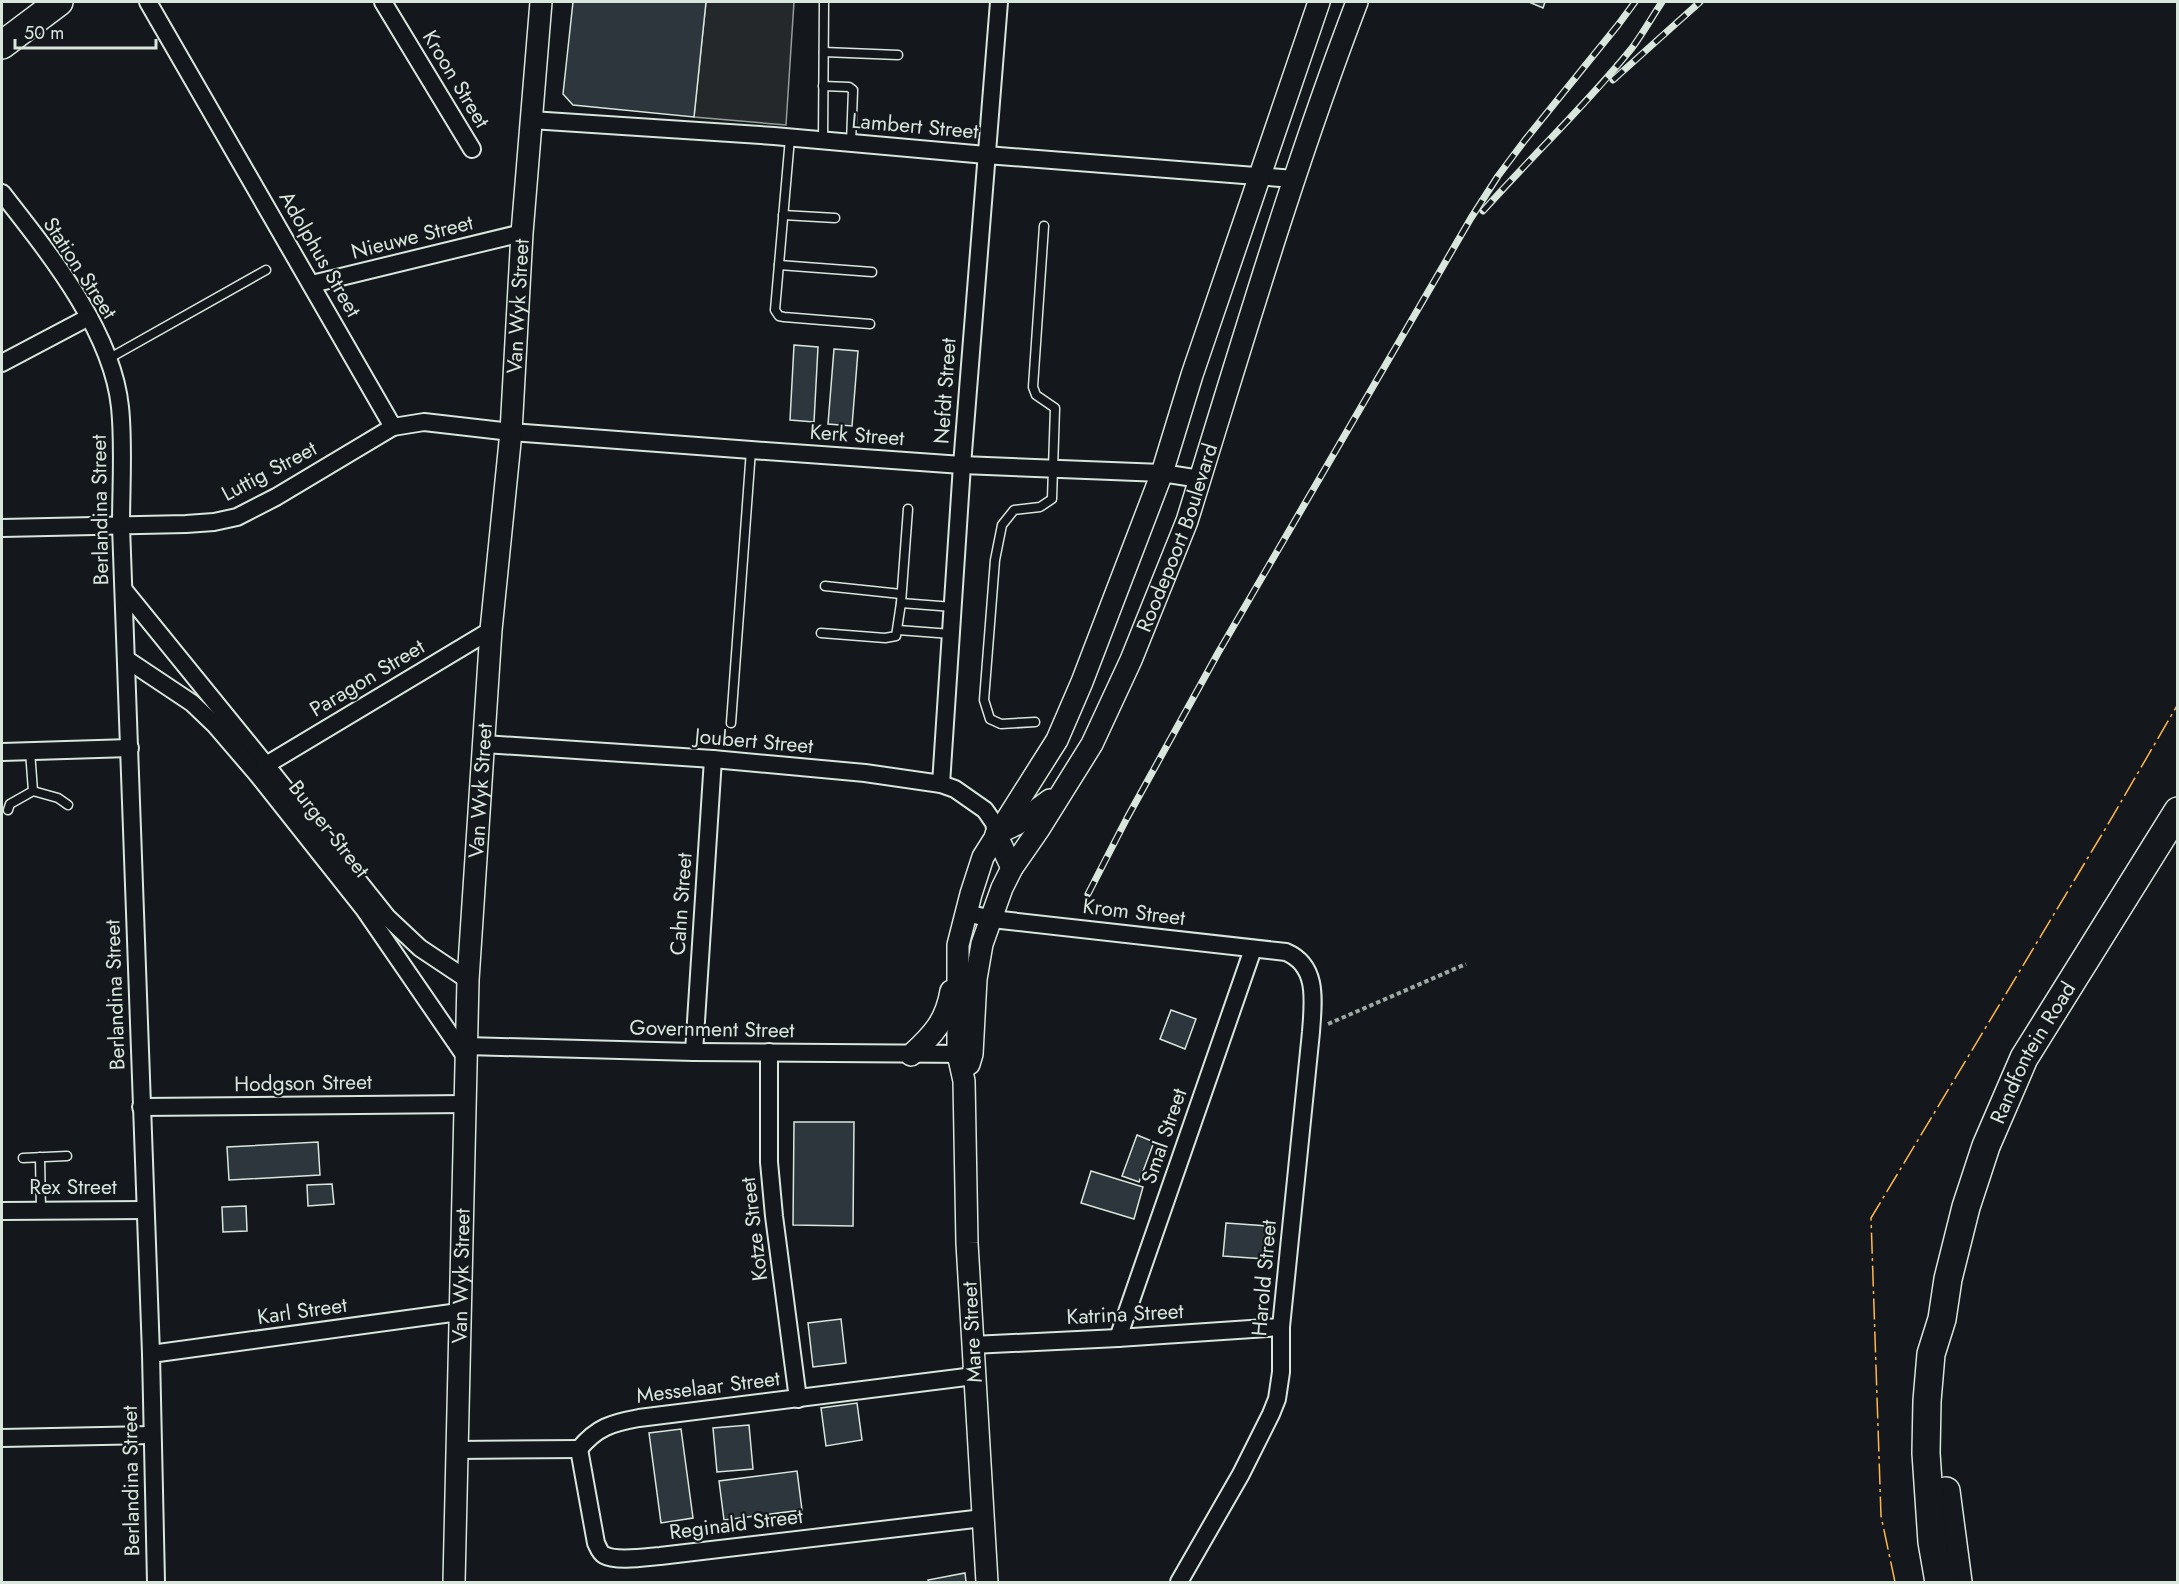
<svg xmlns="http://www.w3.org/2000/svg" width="2179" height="1584" viewBox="0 0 2179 1584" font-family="Jost,sans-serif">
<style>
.parking{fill:#24282b;stroke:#939e99;stroke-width:1.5}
.building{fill:#2c363c;stroke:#d8e6dc;stroke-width:1.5}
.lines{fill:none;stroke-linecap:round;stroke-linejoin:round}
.service-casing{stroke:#d8e6dc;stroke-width:11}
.minor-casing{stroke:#d8e6dc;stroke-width:20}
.tertiary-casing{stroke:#d8e6dc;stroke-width:24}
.primary-casing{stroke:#d8e6dc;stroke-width:30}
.path{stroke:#9da8a2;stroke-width:4;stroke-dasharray:4.5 3;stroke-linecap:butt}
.service{stroke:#14181c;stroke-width:8}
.minor{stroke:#14181c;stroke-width:16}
.tertiary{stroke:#14181c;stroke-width:21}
.primary{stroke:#14181c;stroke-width:27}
.rail-casing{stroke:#d8e6dc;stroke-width:7}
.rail{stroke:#14181c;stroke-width:4.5;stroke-dasharray:14;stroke-linecap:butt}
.power{stroke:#ffb74d;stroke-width:1.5;stroke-dasharray:21 4.5 3 4.5;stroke-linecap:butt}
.labels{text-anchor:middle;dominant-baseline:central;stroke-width:4.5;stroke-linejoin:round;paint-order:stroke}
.street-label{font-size:21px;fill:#d8e6dc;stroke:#14181c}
</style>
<rect width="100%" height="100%" fill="#14181c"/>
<polygon class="parking" points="706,2 794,2 786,125 694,117"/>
<g class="building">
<polygon points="573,2 706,2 694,117 573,105 563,94"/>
<polygon points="1529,2 1545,2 1543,8"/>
<polygon points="794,345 818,347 814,422 790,420"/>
<polygon points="834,349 858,351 852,426 828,424"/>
<polygon points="1171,1010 1196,1019 1185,1049 1160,1039"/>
<polygon points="794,1122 854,1122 853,1226 793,1225"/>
<polygon points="1137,1135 1154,1142 1139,1182 1122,1176"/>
<polygon points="318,1142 320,1175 229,1180 227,1147"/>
<polygon points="1091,1171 1143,1187 1134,1219 1081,1203"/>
<polygon points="332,1184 334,1204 308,1206 307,1185"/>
<polygon points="246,1206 247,1231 223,1232 222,1207"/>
<polygon points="1226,1223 1268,1226 1265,1259 1223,1256"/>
<polygon points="841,1319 846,1363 813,1367 808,1323"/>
<polygon points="857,1403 862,1440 826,1446 821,1408"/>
<polygon points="749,1425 753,1469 717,1472 713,1428"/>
<polygon points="681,1429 693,1518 661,1523 649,1433"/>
<polygon points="797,1471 802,1510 724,1520 719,1481"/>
<polygon points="965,1573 966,1582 929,1582 928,1580"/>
</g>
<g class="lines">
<defs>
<g id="service">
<polyline points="824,52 898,55"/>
<polyline points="823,86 849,87 853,90 851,143"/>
<polyline points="790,138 775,310 779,316 784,317 870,324"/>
<polyline points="823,141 824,2"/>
<polyline points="783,215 835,218"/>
<polyline points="779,265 872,272"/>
<polyline points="108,359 266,270"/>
<polyline points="825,586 901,594"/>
<polyline points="901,603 953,607"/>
<polyline points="898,630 951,634"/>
<polyline points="821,633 885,638 896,636 901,603 908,509"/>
<polyline points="1035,722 1001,724 990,719 984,700 995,560 1002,525 1014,510 1040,507 1052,499 1055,408 1036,395 1033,387 1044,226"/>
<polyline points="731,723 751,450"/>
<polyline points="33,791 58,798 68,805"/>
<polyline points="8,810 10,804 33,791 30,751"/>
<polyline points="40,1157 41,1210"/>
<polyline points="23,1158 67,1156"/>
</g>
<g id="minor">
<polyline points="148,2 393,427"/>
<polyline points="383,2 472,149"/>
<polyline points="531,120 774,136 986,155 1294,179"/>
<path d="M2 193C48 252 112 330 120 407 124 444 121 487 121 526L151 1354 156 1582"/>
<polyline points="312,284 522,233"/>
<polyline points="2,363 89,317"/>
<polyline points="2,528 186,524 214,522 237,517 276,497 393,427 424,422 511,432 751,450 962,465 1162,473 1200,479"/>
<polyline points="124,590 266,765 387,917 420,948 468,980"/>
<polyline points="126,659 192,703 215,725 257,774 364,909 465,1056"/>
<polyline points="484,744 713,759 865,773 941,784 955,789 985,810 994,823 996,834"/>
<polyline points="2,752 130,748"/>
<polyline points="266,765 491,630"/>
<polyline points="941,784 962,465 999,2"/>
<path d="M966 913 992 919 1286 952C1319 966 1313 1002 1311 1032L1281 1327V1372L1277 1399 1271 1414 1241 1474 1179 1582"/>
<polyline points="466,1046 694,1052 969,1054"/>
<polyline points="694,1052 713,759"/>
<polyline points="769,1052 769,1162 774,1216 798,1399"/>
<polyline points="141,1107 465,1104"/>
<polyline points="2,1211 145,1210"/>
<polyline points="1118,1338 1253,949"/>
<polyline points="972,1345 1118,1338 1281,1327"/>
<polyline points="151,1354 459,1312"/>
<polyline points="2,1438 152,1435"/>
<path d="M579 1449 596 1543C598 1547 600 1553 604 1555 616 1562 647 1557 660 1556L983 1518"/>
<path d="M579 1449C597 1427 612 1423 639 1418L974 1376"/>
<polyline points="456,1450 579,1449"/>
</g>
<g id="tertiary">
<polyline points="1012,868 996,834 1017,824 1050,800"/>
<path d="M911 1055C933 1035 946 1021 951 991"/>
<path id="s1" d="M969 1064 972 1054 976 979 982 944 1002 888 1012 868 1039 829 1092 744 1131 660 1187 521C1241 347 1292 172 1357 2"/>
<path id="s2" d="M454 1582 468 980 491 630 511 432 522 233 541 2"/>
<polyline points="987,1582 967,1243 964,1081 958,1054 958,945 971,894 983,857 1057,740 1082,682 1162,473 1192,375 1319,2"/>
</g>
<g id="primary">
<polyline points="2,45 59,2"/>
<polyline points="1946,1491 1958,1582"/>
<path id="s3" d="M1939 1582 1932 1542 1926 1453 1927 1401 1931 1354 1942 1319 1948 1279 1966 1207 1986 1146 2024 1058 2178 811"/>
</g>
</defs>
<use href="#service" class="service-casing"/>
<use href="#minor" class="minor-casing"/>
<use href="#tertiary" class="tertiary-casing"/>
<use href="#primary" class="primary-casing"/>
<polyline class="path" points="1328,1024 1466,964"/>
<use href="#service" class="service"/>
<use href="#minor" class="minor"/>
<use href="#tertiary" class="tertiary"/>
<use href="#primary" class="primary"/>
<defs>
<g id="rail">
<polyline points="1613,80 1700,2"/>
<path d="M1483 211C1532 156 1586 105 1632 48 1643 33 1652 17 1662 2"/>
<polyline points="1088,894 1127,818 1218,653 1471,218 1498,176 1525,140 1618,25 1635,2"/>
</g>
</defs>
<use href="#rail" class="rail-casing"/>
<use href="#rail" class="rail"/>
<polyline class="power" points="1895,1582 1881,1516 1871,1218 2104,831 2178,704"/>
</g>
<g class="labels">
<g class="street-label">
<text transform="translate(456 79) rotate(59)">Kroon Street</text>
<text transform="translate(915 126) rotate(5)">Lambert Street</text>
<text transform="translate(412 237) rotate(-14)">Nieuwe Street</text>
<text transform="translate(320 254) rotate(60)">Adolphus Street</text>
<text transform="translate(80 268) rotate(57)">Station Street</text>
<text stroke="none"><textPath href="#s2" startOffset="1278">Van Wyk Street</textPath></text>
<text transform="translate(945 391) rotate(-86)">Nefdt Street</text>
<text transform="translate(857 435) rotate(4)">Kerk Street</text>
<text transform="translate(269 471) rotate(-28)">Luttig Street</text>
<text transform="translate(100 510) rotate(-91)">Berlandina Street</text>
<text stroke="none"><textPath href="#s1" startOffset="574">Roodepoort Boulevard</textPath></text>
<text transform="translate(367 678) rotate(-31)">Paragon Street</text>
<text transform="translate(754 741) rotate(5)">Joubert Street</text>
<text stroke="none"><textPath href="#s2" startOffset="792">Van Wyk Street</textPath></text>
<text transform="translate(329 829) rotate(52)">Burger Street</text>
<text transform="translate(681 904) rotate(-86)">Cahn Street</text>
<text transform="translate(1134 912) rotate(7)">Krom Street</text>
<text transform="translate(115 995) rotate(-92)">Berlandina Street</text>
<text transform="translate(712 1029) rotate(1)">Government Street</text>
<text stroke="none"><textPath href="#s3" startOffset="549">Randfontein Road</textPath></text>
<text transform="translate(303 1083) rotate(-1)">Hodgson Street</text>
<text transform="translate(1164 1136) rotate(-71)">Smal Street</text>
<text x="73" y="1187">Rex Street</text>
<text transform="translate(754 1229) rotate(-97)">Kotze Street</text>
<text stroke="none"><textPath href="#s2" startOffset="306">Van Wyk Street</textPath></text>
<text transform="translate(1264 1278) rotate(-85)">Harold Street</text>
<text transform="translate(302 1311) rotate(-8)">Karl Street</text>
<text transform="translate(1125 1314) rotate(-3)">Katrina Street</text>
<text transform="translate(972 1332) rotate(-93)">Mare Street</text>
<text transform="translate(708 1387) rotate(-7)">Messelaar Street</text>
<text transform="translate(131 1481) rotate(-91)">Berlandina Street</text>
<text transform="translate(736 1524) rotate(-7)">Reginald Street</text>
</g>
</g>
<rect width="2179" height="1584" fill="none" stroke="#d8e6dc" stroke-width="6"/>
<path d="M15 39v9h141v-9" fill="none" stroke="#d8e6dc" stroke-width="3"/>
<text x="24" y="39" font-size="18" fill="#d8e6dc" stroke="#14181c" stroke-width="4.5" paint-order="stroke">50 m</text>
</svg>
